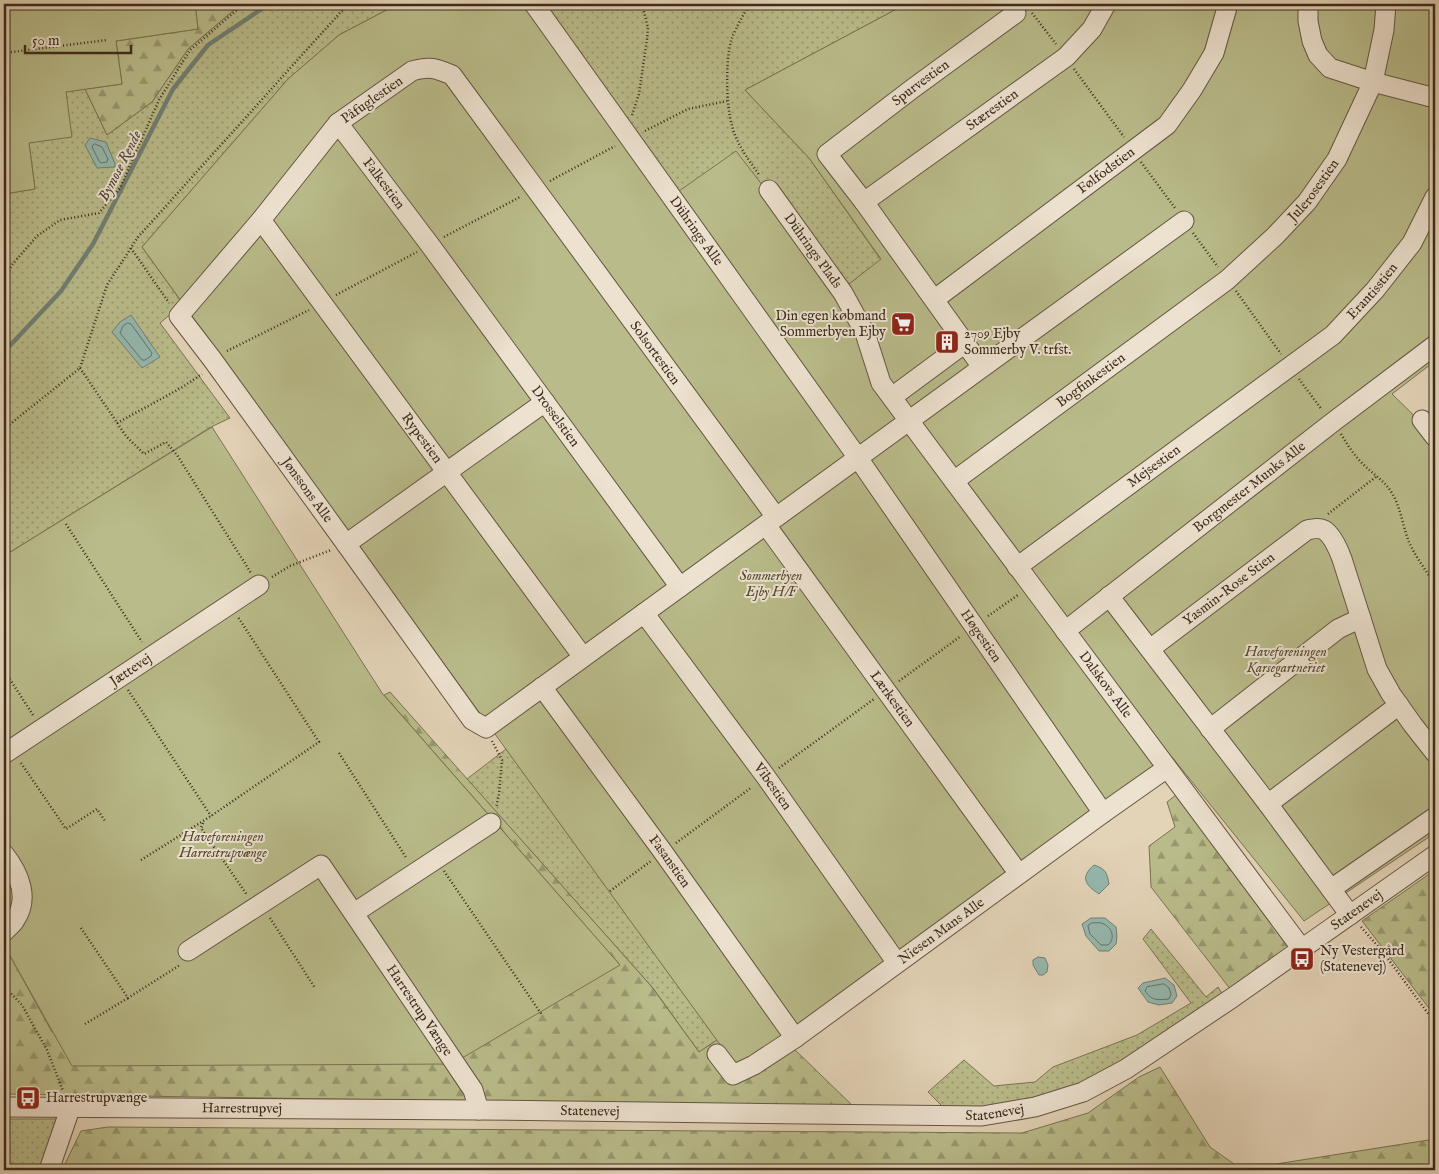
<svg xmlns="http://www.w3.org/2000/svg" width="1439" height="1174" viewBox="0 0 1439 1174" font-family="'IM FELL English',serif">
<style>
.grass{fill:url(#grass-dots);stroke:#7a7452}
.forest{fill:url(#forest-firs);stroke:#7a7452}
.green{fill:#b9bb8a;stroke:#7a7452}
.water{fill:#95b8af;stroke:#718074}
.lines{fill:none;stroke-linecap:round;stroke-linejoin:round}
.shore{stroke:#687265;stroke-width:1}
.stream{stroke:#718074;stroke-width:4.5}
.minor-casing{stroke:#655642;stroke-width:21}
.path{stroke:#3b2c1b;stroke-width:2.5;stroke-dasharray:1 2.5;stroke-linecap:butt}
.minor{stroke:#ede2d0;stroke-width:19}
.labels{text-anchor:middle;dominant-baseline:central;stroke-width:4;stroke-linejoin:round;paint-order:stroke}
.street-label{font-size:14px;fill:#3b2c1b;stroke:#ede2d0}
.poi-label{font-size:14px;fill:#3b2c1b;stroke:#ede2d0;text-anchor:start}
.park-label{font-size:14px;font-style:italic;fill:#544931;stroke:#ede2d0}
.water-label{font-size:15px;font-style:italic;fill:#4d4839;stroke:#ede2d0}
</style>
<defs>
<pattern id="grass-dots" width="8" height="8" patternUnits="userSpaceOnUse" patternTransform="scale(1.25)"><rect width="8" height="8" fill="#b9bb8a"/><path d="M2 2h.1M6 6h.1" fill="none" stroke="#989870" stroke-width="1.8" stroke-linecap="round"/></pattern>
<pattern id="forest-firs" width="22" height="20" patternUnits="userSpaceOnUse" patternTransform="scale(1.25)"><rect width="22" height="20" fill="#b9bb8a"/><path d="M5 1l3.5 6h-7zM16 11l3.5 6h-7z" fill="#989870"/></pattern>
</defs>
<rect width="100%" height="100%" fill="#e3d3b7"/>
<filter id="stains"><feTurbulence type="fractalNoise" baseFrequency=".004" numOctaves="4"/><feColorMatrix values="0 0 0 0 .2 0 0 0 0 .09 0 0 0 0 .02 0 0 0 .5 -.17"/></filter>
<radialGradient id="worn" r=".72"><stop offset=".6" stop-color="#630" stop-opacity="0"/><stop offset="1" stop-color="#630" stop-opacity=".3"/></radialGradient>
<g class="grass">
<polygon points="241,4 398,4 339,35 288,79 142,247 183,304 160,323 230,418 211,427 4,556 4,194 35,189 29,143 66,92 85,89 107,135 152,102 188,49"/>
<polygon points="528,4 906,4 745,90 809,158 881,260 849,284 771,185 679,191 228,365 210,340 615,124"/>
<polygon points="506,749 717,1040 699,1052 653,988 467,779"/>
<polygon points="1151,929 1206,997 1218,987 1223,995 1129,1060 1083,1084 1042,1098 993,1108 942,1106 928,1092 964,1060 994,1086 1035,1082 1053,1067 1137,1035 1191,1003 1143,939"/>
<polygon points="4,1119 60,1119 42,1170 4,1170"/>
</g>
<g class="forest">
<polygon points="195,4 241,4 188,49 152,102 107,135 85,89 122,84 116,41 198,29"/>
<polygon points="390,692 651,986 699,1052 717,1040 745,1079 790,1045 854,1107 4,1094 4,945 52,1032 620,965 384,695"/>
<polygon points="1176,795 1288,947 1231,990 1151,887 1149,846 1175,827 1167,802"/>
<polygon points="1435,870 1435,1016 1362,921"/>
<polygon points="1160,1067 1210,1147 1234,1164 1276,1164 1435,1139 1435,1170 547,1170 154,1165 122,1170 62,1170 81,1131 108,1127 1022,1133 1088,1113 1139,1077"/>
</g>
<g class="green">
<polygon points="4,4 195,4 198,29 116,41 122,84 66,92 72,137 29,143 35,189 4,194"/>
<polygon points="398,4 528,4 679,191 736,151 763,186 771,184 849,284 881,259 809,158 745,90 906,4 1435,4 1435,361 1392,394 1435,436 1435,833 1304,921 1172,757 745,1079 142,247 288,79 339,35"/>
<polygon points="212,427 382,693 620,965 452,1064 72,1066 4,945 4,556"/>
</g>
<g class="water">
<polygon points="90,138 106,142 115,164 115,167 97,168 85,145"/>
<polygon points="131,315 160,357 142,368 112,332 120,322"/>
<path d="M1094 865C1106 869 1107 873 1109 884L1099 894C1085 885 1080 877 1094 865Z"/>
<polygon points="1091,918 1105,918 1116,927 1117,936 1116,944 1109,951 1099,951 1086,936 1082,924"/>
<polygon points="1038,957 1045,958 1048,965 1047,972 1043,975 1039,975 1033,965 1033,960"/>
<polygon points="1165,978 1174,985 1177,996 1172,1003 1159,1005 1148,1002 1138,988 1143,983"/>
</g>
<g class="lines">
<g class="shore">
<polygon points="95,144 102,147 108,159 107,162 101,163 99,161 92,147 93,145"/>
<polygon points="128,323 131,324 152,353 151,356 145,360 142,360 120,333 123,326"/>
<path d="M1092 923C1096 923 1101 922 1104 924 1113 929 1115 939 1108 945H1101L1090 934 1088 926Z"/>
<path d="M1164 984 1169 988 1171 994 1169 999C1157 1000 1152 1001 1145 991L1147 987Z"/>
</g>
<polyline class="stream" points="4,352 61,291 93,244 173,89 208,45 269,4"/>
<defs>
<g id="minor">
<path id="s1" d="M534 4 858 458 1103 813"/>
<polyline points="1308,4 1308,21 1312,41 1318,55 1330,68 1373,82 1435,98"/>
<path id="s2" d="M338 123 430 245 680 587"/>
<path id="s3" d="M769 190 843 293 865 333 881 383 1302 949"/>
<path id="s4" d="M864 202 1066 57 1092 29 1106 4"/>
<path id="s5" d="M261 220 583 657"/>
<path id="s6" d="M935 299 1167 125 1192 90 1214 53 1228 4"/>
<path id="s7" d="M982 367 864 202 827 154 912 89 1016 13"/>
<polyline points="892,397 965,343"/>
<polyline points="1422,420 1435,437"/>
<path id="s8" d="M954 481 1227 280 1275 236 1307 202 1337 159 1373 82 1384 30 1386 4"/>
<path id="s9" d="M776 517 452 75C435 68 430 66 412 71L338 123 261 220 179 316 212 359 346 544 472 720 486 728 1184 221"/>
<path id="s10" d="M766 525 1019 874"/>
<polyline points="346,544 545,402"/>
<path id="s11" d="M1017 567 1333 335 1375 290 1412 243 1435 197"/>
<polyline points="1109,596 1268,804 1350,915"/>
<path id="s12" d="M644 613 766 777 897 963"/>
<path id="s13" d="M1065 631 1333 422 1435 345"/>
<path id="s14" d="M1150 649 1307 530C1312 529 1319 527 1324 530 1332 535 1339 551 1342 559L1377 669 1391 694 1413 725 1435 753"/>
<path id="s15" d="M542 687 663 852 795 1038"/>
<polyline points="1210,729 1338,629 1361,618"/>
<path id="s16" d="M4 754 259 585"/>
<polyline points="1268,804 1399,705"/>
<path d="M4 854C19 873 30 898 15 920 12 925 7 928 4 932"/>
<polyline points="1331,889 1435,817"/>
<polyline points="354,913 491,823"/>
<path id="s17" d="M188 951 321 865 473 1090 479 1110"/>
<path id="s18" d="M717 1054 733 1075 754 1065 795 1038 1103 813 1167 768"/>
<path id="s19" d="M4 1107 479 1110 982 1116 1035 1107 1083 1092 1126 1069 1232 998 1435 855"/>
<polyline points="49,1170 70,1109"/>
</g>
</defs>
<use href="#minor" class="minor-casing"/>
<g class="path">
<polyline points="107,4 107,6"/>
<path d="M751 4C744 12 736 28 732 38 725 58 726 105 732 126 737 145 749 160 760 176"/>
<polyline points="1032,13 1056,44"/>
<polyline points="4,53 107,40"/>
<polyline points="1074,69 1124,137"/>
<polyline points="632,115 639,94 647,39 648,28 642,4"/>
<polyline points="645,131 688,109 727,101"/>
<polyline points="1141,162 1175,208"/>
<polyline points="550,181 615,146"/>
<polyline points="1193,233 1218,267"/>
<polyline points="444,237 520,197"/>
<polyline points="131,248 169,303"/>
<polyline points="4,284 11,266 37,236 60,220 99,213 120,188 159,100 190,50 238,9 246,4"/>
<polyline points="1236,291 1281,354"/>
<polyline points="336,295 417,252"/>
<polyline points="227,351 309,310"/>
<polyline points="80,368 126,436 144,454 166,442 177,455 251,573"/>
<polyline points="1299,379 1322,410"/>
<polyline points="117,423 181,388 202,374"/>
<polyline points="4,429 80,368 107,285 138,237 348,4"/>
<path d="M1341 434C1347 444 1353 454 1361 462 1372 474 1385 480 1393 495 1401 509 1403 527 1409 542 1416 558 1426 570 1435 585"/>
<polyline points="1328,514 1377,476"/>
<polyline points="66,524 142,642"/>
<polyline points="272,577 290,566 331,550"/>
<polyline points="988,616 1018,595"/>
<polyline points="4,670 33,715"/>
<polyline points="899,681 961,636"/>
<polyline points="128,690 211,816"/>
<polyline points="492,741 502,760 499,794 496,808"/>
<polyline points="339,753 407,859"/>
<polyline points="21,763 66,829 97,809 105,821"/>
<polyline points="779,768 874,699"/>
<polyline points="203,823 201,828 247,895"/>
<polyline points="676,843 752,787"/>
<polyline points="141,860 211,816 319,742 238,617"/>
<polyline points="444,871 542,1015"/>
<polyline points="610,891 651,861"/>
<polyline points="270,918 315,988"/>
<polyline points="1361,927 1383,952 1435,1023"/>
<polyline points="81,928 128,998 180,965"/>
<polyline points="4,986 22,1005 47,1050 63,1091"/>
<polyline points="85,1024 128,998"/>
</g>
<use href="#minor" class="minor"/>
</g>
<defs>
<symbol id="supermarket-square" viewBox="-11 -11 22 22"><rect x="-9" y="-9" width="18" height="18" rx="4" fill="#8f2418" stroke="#ede2d0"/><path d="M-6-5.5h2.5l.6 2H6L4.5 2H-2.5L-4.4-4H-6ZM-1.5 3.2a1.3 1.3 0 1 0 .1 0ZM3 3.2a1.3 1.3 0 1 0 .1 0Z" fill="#fff"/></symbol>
<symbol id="building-square" viewBox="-11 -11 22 22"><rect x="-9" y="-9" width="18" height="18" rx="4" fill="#8f2418" stroke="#ede2d0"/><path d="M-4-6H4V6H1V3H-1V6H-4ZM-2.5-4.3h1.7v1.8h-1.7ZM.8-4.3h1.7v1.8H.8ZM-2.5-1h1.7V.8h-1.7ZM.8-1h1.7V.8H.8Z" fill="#fff"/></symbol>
<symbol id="bus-square" viewBox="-11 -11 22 22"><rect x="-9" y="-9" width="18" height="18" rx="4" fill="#8f2418" stroke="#ede2d0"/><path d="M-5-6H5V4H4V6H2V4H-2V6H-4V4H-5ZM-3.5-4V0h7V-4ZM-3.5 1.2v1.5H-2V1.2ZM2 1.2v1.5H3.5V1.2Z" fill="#fff"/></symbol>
</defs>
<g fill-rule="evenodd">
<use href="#supermarket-square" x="889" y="310" width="28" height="28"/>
<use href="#building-square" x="933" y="328" width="28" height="28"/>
<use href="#bus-square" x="1288" y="945" width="28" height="28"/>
<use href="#bus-square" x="14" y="1084" width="28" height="28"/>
</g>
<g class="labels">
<g class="street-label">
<text stroke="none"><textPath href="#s7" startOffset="381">Spurvestien</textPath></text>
<text transform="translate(372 100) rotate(-35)">Påfuglestien</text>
<text stroke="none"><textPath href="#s4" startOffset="158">Stærestien</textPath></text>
<text stroke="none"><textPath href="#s6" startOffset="214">Følfodstien</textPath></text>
<text stroke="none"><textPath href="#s2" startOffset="76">Falkestien</textPath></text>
<text stroke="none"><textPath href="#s8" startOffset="464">Julerosestien</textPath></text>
<text stroke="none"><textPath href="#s1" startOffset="279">Dührings Alle</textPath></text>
<text stroke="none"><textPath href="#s3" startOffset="75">Dührings Plads</textPath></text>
<text stroke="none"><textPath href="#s11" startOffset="451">Erantisstien</textPath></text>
<text transform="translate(655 353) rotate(54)">Solsortestien</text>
<text stroke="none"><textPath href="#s8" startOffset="170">Bogfinkestien</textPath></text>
<text stroke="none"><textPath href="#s2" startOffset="365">Drosselstien</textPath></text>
<text stroke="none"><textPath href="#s5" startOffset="271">Rypestien</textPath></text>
<text stroke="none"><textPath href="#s11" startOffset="170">Mejsestien</textPath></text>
<text stroke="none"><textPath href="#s13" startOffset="234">Borgmester Munks Alle</textPath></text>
<text stroke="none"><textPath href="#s9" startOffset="1146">Jønssons Alle</textPath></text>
<text stroke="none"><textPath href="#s14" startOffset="99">Yasmin-Rose Stien</textPath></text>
<text stroke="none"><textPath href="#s1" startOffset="774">Høgestien</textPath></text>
<text stroke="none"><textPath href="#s16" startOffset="152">Jættevej</textPath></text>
<text stroke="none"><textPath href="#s3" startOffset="601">Dalskovs Alle</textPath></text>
<text stroke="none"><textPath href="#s10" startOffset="215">Lærkestien</textPath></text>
<text stroke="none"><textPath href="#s12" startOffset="216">Vibestien</textPath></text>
<text stroke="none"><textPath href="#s15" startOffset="216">Fasanstien</textPath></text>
<text stroke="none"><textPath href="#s19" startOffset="1411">Statenevej</textPath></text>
<text stroke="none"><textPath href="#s18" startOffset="280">Niesen Mans Alle</textPath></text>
<text stroke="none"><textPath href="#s17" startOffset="334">Harrestrup Vænge</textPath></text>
<text stroke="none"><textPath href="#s19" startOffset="238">Harrestrupvej</textPath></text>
<text stroke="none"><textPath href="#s19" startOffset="586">Statenevej</textPath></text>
<text stroke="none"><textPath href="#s19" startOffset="991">Statenevej</textPath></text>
</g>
<g class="poi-label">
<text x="886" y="316" text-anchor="end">Din egen købmand<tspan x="886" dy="16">Sommerbyen Ejby</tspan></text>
<text x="964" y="334">2709 Ejby<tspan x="964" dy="16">Sommerby V. trfst.</tspan></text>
<text x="1320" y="951">Ny Vestergård<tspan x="1320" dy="16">(Statenevej)</tspan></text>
<text x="46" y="1098">Harrestrupvænge</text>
</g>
<g class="park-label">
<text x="771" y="576">Sommerbyen<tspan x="771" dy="16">Ejby H/F</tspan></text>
<text x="1286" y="652">Haveforeningen<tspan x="1286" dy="16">Karsegartneriet</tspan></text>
<text x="223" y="837">Haveforeningen<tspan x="223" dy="16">Harrestrupvænge</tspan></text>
</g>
<g class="water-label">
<text transform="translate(120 166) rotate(-63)">Bymose Rende</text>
</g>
</g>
<rect width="1439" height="1174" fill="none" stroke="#e3d3b7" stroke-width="20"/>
<rect x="5" y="5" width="1429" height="1164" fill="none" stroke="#3b2c1b" stroke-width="2.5"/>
<rect x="10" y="10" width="1419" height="1154" fill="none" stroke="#3b2c1b"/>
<path d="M25 45v8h106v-8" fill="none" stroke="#3b2c1b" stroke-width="2.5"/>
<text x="32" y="45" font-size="15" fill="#3b2c1b" stroke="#ede2d0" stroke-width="4" paint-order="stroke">50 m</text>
<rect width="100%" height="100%" filter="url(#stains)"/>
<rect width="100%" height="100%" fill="url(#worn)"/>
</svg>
